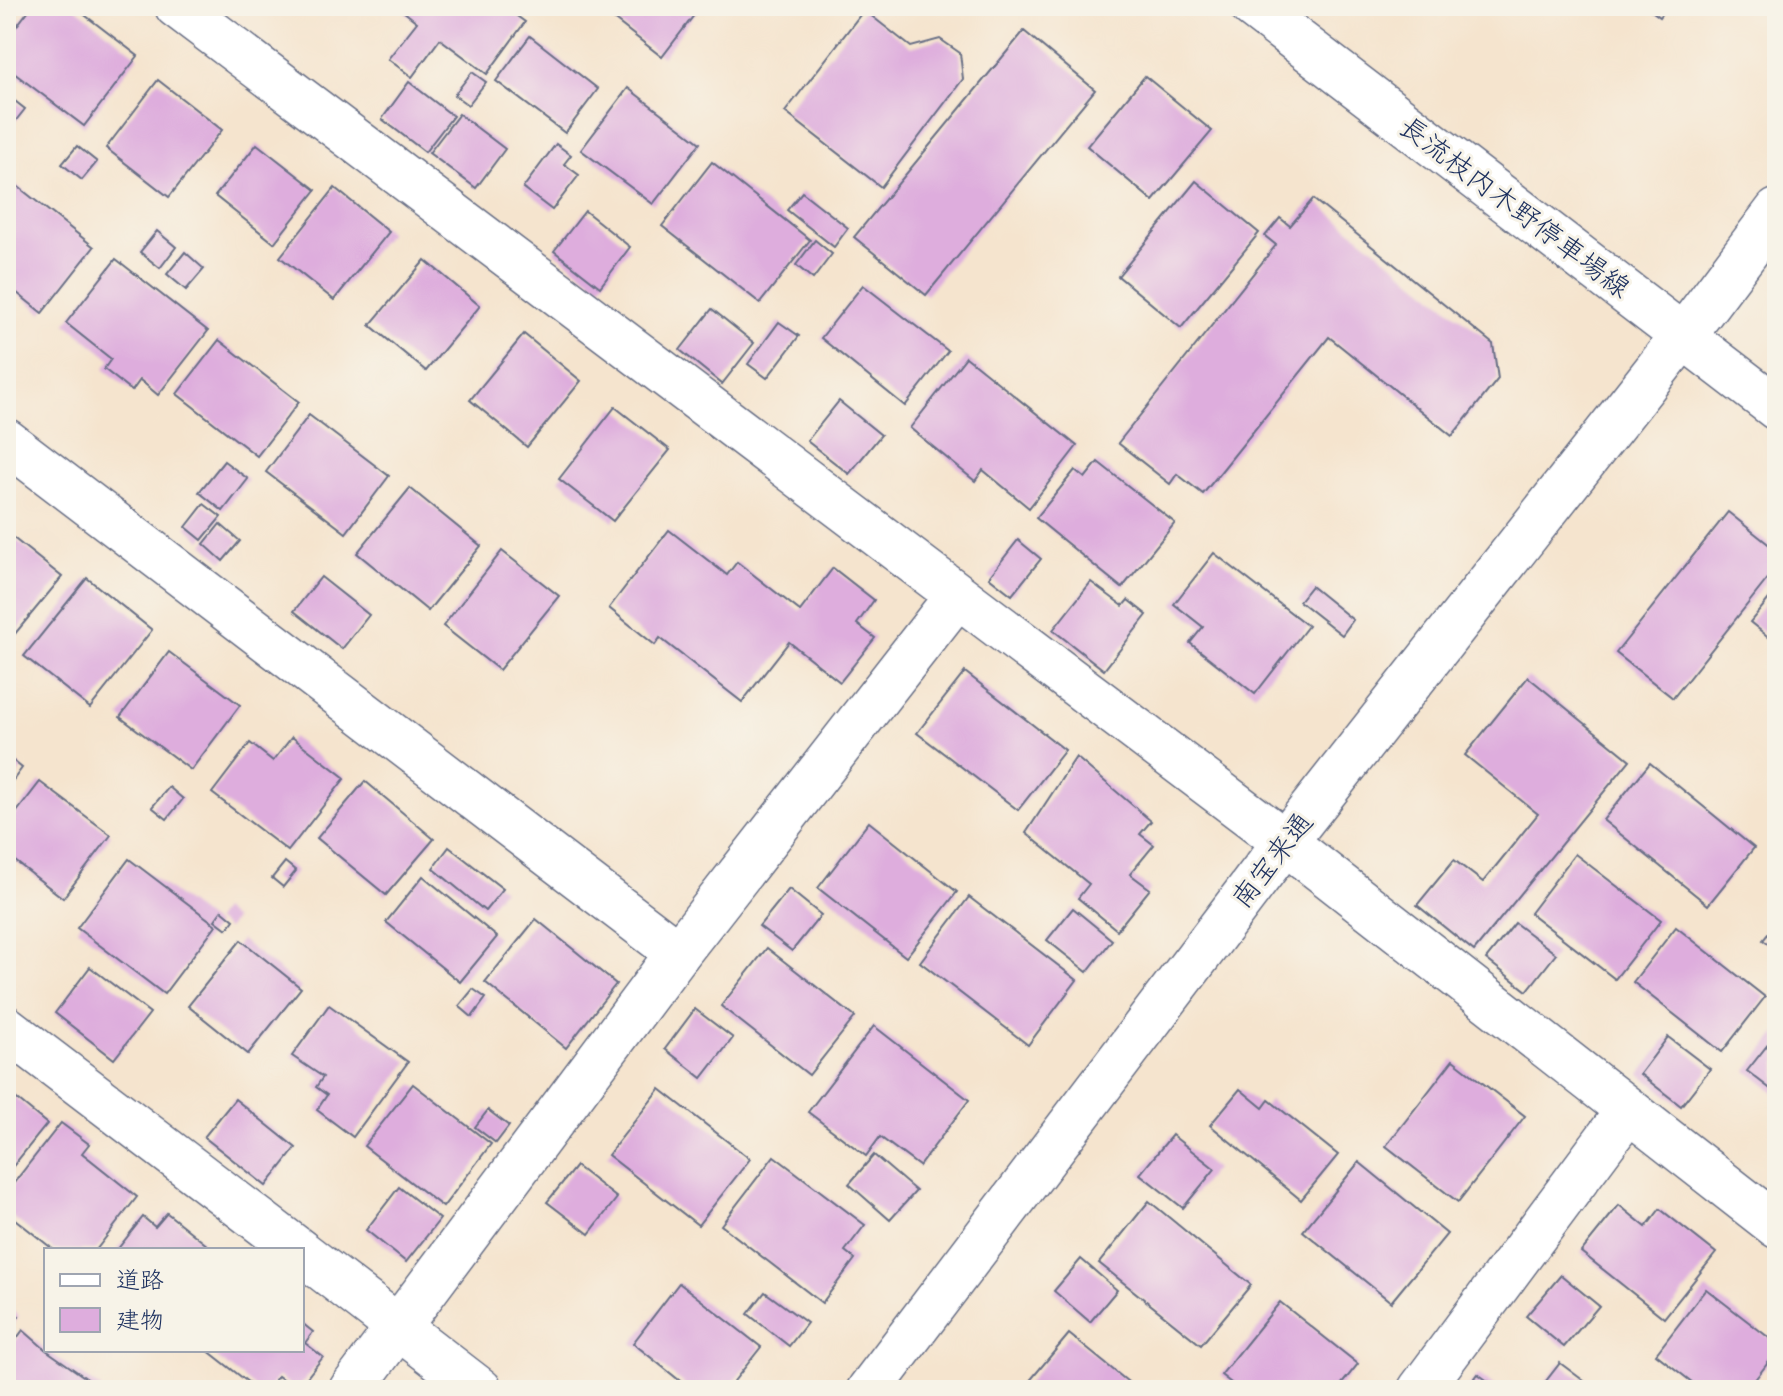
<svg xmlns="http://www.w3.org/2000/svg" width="1783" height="1396" viewBox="0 0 1783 1396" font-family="Caveat,'Klee One',sans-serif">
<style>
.building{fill:#deaddd}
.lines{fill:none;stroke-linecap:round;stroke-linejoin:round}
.minor-casing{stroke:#676e85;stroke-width:47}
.tertiary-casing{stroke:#676e85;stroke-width:47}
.secondary-casing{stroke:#676e85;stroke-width:47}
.minor{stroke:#fff;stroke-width:44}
.tertiary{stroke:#fff;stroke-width:44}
.secondary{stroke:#fff;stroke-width:44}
.labels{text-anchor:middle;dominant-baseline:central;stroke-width:6;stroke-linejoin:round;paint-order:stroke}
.street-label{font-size:28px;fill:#1b2f5e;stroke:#f7f3e8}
</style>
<rect width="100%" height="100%" fill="#f7f3e8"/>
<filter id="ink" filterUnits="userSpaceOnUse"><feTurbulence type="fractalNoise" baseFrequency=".0125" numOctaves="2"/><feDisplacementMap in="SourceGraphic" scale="16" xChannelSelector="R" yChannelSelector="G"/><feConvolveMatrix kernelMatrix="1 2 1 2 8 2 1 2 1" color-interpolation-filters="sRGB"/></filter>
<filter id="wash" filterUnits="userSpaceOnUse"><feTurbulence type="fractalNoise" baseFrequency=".006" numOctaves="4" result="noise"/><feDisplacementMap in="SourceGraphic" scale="32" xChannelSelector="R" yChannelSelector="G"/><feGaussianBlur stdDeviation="1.8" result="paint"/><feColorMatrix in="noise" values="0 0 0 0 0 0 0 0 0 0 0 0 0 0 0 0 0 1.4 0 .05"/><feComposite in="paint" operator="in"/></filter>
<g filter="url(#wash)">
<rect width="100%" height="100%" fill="#f5e4ce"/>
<g id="blocks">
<g class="building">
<polygon points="32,6 73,6 138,56 84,126 6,67 6,40"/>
<polygon points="406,6 503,6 525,22 487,74 440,39 412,77 388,59 417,22 403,11"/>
<polygon points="597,6 701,6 662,57"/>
<polygon points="1645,6 1668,6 1660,17"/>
<polygon points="864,10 911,47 940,39 960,53 963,79 881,187 785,112"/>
<polygon points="1024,31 1095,90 926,295 854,237"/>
<polygon points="530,36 598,89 565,133 496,81"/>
<polygon points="472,72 486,82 468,105 454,95"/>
<polygon points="1145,76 1212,131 1153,201 1087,146"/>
<polygon points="158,80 222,130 169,197 106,148"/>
<polygon points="409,82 453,116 425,152 382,119"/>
<polygon points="628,88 700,143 653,204 581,150"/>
<polygon points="6,94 25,109 6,133"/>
<polygon points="459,114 505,149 476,188 429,153"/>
<polygon points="257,144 316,190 274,243 215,196"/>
<polygon points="556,144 571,155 564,164 579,175 552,210 523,188"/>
<polygon points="77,146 97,162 82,180 62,164"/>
<polygon points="712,162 810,240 760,303 662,226"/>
<polygon points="6,177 94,247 42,313 6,284"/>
<polygon points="1196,181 1259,233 1181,328 1118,276"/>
<polygon points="335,188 389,232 334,300 280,257"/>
<polygon points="802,192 848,228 834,247 787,210"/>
<polygon points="1313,199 1493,344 1498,379 1452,436 1329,337 1203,494 1177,474 1170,484 1118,443 1276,245 1265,236 1280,218 1290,226"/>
<polygon points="585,211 630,247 600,287 554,251"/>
<polygon points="157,231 176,247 160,268 140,252"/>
<polygon points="815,240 832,254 813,279 796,265"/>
<polygon points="185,252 204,269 186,290 167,274"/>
<polygon points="116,259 208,331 158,395 140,380 132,391 104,369 111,359 66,323"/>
<polygon points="425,260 480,306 426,371 370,325"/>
<polygon points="863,285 948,351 905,406 821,338"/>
<polygon points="712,309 754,343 722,384 680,350"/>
<polygon points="779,322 799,336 767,378 748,364"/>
<polygon points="524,334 581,381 527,447 470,400"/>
<polygon points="219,340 299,402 257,456 177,394"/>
<polygon points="966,357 1077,446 1029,508 983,470 975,481 910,428"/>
<polygon points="839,401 881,435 849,474 807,441"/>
<polygon points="615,407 670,450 613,521 559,479"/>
<polygon points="309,415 389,476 346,533 266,472"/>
<polygon points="224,461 248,479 223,511 199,492"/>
<polygon points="1098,462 1175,523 1122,588 1036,518 1075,470 1085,478"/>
<polygon points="410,488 481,546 428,611 357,553"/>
<polygon points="204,504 221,517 202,540 186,527"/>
<polygon points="1728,512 1777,551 1777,567 1673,698 1616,653"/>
<polygon points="220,524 240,541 223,561 204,544"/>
<polygon points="669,530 727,575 737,562 800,611 833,568 874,600 857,624 875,638 840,682 789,642 742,702 660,638 655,645 609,608"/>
<polygon points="6,532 62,577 9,641 6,638"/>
<polygon points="1018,540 1041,559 1012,595 989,577"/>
<polygon points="502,551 559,596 499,670 443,626"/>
<polygon points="1214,553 1308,626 1255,694 1190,643 1203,627 1174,604"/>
<polygon points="321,577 369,615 342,649 294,611"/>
<polygon points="87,578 152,630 90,708 24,656"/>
<polygon points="1091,582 1123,606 1128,600 1147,615 1104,670 1053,630"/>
<polygon points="1311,586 1353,620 1342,635 1299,601"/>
<polygon points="1777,589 1777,644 1750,622"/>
<polygon points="169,652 240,705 191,770 120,717"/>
<polygon points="965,672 1065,750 1018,810 917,733"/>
<polygon points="1528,677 1630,760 1474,951 1417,905 1454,860 1483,882 1538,814 1465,755"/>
<polygon points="292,737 345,778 288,851 212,793 250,743 273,761"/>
<polygon points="6,755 22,768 6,790"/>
<polygon points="1076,757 1151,821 1140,834 1154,845 1130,874 1150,889 1117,930 1078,898 1089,884 1026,833"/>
<polygon points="1650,763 1754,848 1708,905 1603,820"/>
<polygon points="365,781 434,839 386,895 317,838"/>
<polygon points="40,782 111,835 63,898 6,854 6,826"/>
<polygon points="169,787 183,799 167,819 152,807"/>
<polygon points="869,822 957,892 906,957 818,888"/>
<polygon points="449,847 503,889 485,911 433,868"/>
<polygon points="1575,854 1661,920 1615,979 1530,913"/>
<polygon points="129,859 216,925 164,994 77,928"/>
<polygon points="285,862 296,871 283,887 272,878"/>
<polygon points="423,876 497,937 460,982 386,922"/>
<polygon points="789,889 821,915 792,951 759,926"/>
<polygon points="969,897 1077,980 1028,1045 920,962"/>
<polygon points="1073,908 1112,940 1087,972 1047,940"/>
<polygon points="222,910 234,920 227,929 215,920"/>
<polygon points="536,919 616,984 566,1048 485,982"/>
<polygon points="1515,923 1556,954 1527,991 1486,959"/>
<polygon points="1777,923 1777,951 1763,940"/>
<polygon points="1676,927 1765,997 1722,1052 1633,982"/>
<polygon points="241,940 301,988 248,1054 188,1006"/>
<polygon points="767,948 855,1017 809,1075 721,1006"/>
<polygon points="90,967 150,1013 114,1059 55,1013"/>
<polygon points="473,989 486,998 472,1017 459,1006"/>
<polygon points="329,1005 408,1062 353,1137 317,1110 327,1095 316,1087 323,1077 292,1056"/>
<polygon points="695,1009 733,1038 702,1078 665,1049"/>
<polygon points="874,1026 969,1100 919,1166 880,1137 866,1156 808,1112"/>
<polygon points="1777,1033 1777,1094 1747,1071"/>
<polygon points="1668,1037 1710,1069 1681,1106 1640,1074"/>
<polygon points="1453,1060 1525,1116 1458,1202 1386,1146"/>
<polygon points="413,1084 491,1144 443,1207 364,1146"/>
<polygon points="660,1089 750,1159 698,1225 608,1155"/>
<polygon points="1240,1089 1263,1108 1269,1100 1338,1155 1301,1200 1210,1125"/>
<polygon points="13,1096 47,1124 6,1175 6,1104"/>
<polygon points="235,1099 296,1148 266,1186 204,1137"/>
<polygon points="488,1110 509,1126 496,1143 475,1127"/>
<polygon points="61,1123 89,1144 82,1153 137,1197 96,1250 54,1250 6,1212 6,1193"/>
<polygon points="1172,1135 1215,1169 1183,1208 1140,1174"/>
<polygon points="874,1155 916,1191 890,1220 849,1184"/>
<polygon points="774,1156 865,1225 845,1251 855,1259 822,1303 721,1225"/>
<polygon points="1359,1162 1447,1234 1391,1302 1303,1231"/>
<polygon points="576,1166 617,1198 589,1234 547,1202"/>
<polygon points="399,1187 440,1219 406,1262 366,1230"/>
<polygon points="1149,1201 1251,1285 1201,1345 1099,1263"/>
<polygon points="1619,1205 1646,1227 1660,1209 1716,1253 1664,1318 1581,1252"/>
<polygon points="167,1213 213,1250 117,1250 143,1217 155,1227"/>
<polygon points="1081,1259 1117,1290 1090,1322 1054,1291"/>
<polygon points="1561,1275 1599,1306 1564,1347 1526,1316"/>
<polygon points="679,1283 761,1347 727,1390 681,1390 685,1385 633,1343"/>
<polygon points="1706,1289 1777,1344 1777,1351 1747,1390 1702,1390 1656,1354"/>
<polygon points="765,1292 807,1323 789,1346 748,1314"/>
<polygon points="1280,1302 1358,1364 1337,1390 1330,1387 1328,1390 1240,1390 1221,1375"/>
<polygon points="6,1306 19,1316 6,1334"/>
<polygon points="302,1323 313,1332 305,1343 323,1357 297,1390 278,1376 267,1390 258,1390 207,1350 302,1350"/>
<polygon points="23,1330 46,1350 103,1390 6,1390 6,1353"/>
<polygon points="1069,1334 1138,1390 1022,1390"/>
<polygon points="1560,1363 1596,1390 1539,1390"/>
<polygon points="1478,1374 1500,1390 1466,1390"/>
</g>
</g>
</g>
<g filter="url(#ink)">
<use href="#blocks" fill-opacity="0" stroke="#676e85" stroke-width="2"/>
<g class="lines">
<defs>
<g id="minor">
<polyline points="177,6 1285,842 1777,1226"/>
<polyline points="6,441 678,953"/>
<polyline points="6,1028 298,1250"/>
<polyline points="302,1253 480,1390"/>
<polyline points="351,1390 678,953 957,596"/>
<polyline points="1420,1390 1627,1112"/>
</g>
<polyline id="tertiary" points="869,1390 1285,842 1683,336 1777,211"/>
<polyline id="secondary" points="1252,6 1777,408"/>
</defs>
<use href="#minor" class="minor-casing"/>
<use href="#tertiary" class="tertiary-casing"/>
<use href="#secondary" class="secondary-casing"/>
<use href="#minor" class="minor"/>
<use href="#tertiary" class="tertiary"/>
<use href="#secondary" class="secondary"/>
</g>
</g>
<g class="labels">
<g class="street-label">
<text transform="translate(1515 207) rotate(37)">長流枝内木野停車場線</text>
<text transform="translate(1272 860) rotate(-52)">南宝来通</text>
</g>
</g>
<rect width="1783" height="1396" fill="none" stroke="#f7f3e8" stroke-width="32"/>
<rect x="44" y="1248" width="260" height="104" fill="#f7f3e8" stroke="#9fa5b1" stroke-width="2"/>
<rect x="60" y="1274" width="40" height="12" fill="#ffffff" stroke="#9fa5b1" stroke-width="2"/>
<text x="116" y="1288" font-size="24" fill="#1b2f5e">道路</text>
<rect x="60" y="1308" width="40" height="24" fill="#deaddd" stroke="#9fa5b1" stroke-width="2"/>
<text x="116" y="1328" font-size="24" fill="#1b2f5e">建物</text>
</svg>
